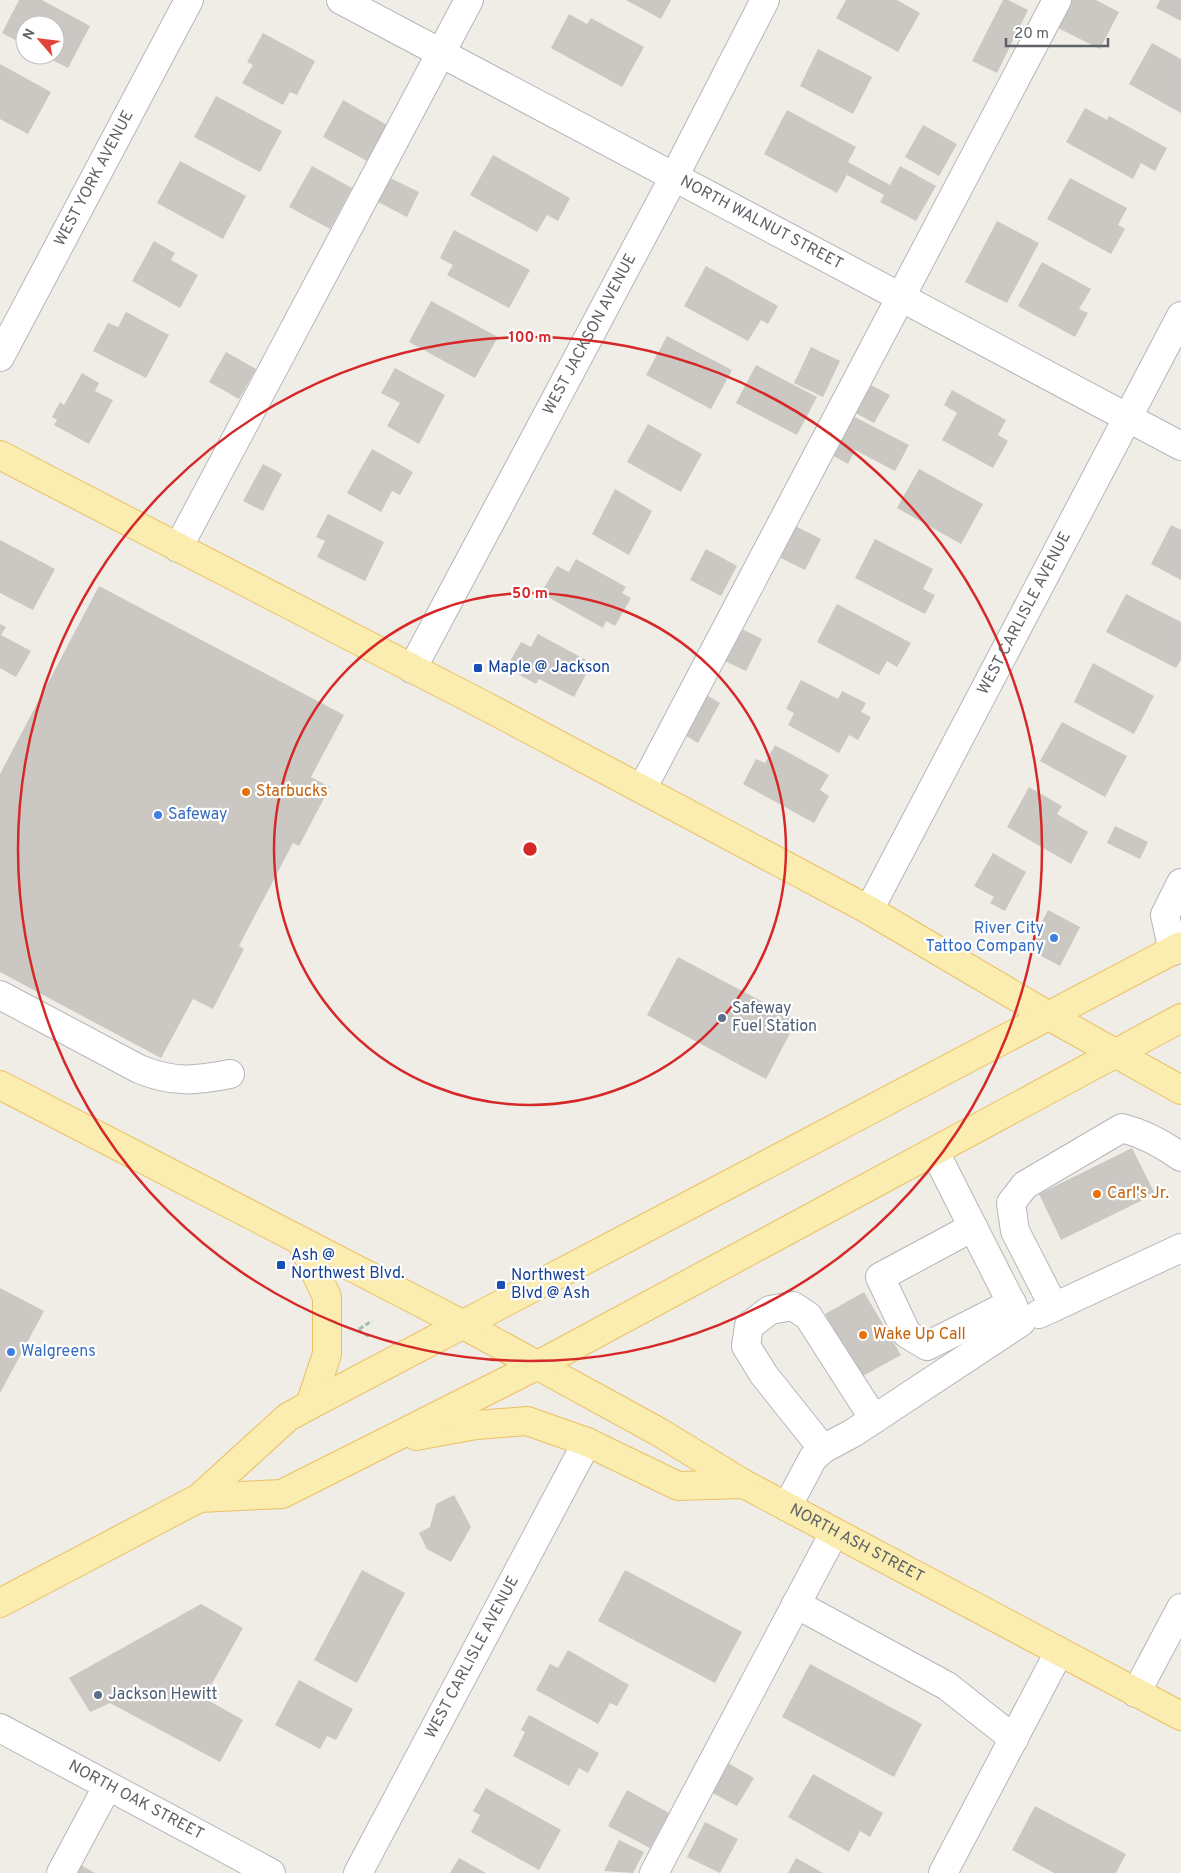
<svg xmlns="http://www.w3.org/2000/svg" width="1181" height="1873" viewBox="0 0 1181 1873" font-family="Overpass,sans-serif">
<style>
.building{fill:#cbc8c3}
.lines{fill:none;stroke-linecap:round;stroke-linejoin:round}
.minor-casing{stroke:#b3b6ba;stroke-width:30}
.major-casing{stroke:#ebc064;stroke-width:30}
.path{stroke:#9cc3a6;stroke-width:3;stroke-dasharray:5 2.5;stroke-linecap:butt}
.minor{stroke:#fff;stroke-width:28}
.major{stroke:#fbecaf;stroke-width:28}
.ring{fill:none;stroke:#d62828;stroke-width:2.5}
.transit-dot{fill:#1a4fb4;stroke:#fff;stroke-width:2}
.food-dot{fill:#e8710a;stroke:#fff;stroke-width:2}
.shop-dot{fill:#3f7fe0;stroke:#fff;stroke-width:2}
.service-dot{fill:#5c6f8a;stroke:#fff;stroke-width:2}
.labels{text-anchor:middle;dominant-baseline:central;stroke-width:4.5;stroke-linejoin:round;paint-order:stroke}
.street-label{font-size:16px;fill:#5e6266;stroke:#fff}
.transit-label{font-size:16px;fill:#164399;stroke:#fff;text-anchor:start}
.food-label{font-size:16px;fill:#c56008;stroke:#fff;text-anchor:start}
.shop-label{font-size:16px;fill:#366cbe;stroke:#fff;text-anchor:start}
.service-label{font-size:16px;fill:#4e5e75;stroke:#fff;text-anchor:start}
.centre{fill:#d62828;stroke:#fff;stroke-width:2.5}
.ring-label{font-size:15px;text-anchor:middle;font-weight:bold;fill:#d62828;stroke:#fff;stroke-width:4.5;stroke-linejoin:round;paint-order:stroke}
</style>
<rect width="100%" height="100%" fill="#efede6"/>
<g class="building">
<polygon points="19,0 42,0 90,26 68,68 43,55 55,55 55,25 25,25 25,45 2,33"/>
<polygon points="626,0 671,0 661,19"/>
<polygon points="846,0 897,0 920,13 898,52 836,18"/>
<polygon points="1003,0 1008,0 1028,10 997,73 972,61"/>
<polygon points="1065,0 1096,0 1119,12 1100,49 1052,25"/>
<polygon points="1160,0 1181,0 1181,21 1156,8"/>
<polygon points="569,14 587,24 591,18 644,47 622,87 551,48"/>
<polygon points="263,33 315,61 297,95 290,92 283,105 242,83 253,65 247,62"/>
<polygon points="1152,43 1181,59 1181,113 1129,84"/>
<polygon points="818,49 872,77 853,114 800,86"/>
<polygon points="0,64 51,92 28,134 0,119"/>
<polygon points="216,96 282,131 260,172 194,137"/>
<polygon points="343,100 387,125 367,161 323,137"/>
<polygon points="1085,108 1107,120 1109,116 1167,148 1155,171 1141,163 1133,179 1066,142"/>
<polygon points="787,110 856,147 848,162 890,185 900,166 936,186 916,221 880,202 884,195 847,175 837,193 764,154"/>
<polygon points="923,125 957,144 939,176 905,157"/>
<polygon points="493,155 570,198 558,221 547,215 537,232 470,195"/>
<polygon points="180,161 246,196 223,239 157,203"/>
<polygon points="312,166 352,188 330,229 289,207"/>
<polygon points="390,178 419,192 407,217 378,202"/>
<polygon points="1070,178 1127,208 1118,225 1125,229 1111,254 1047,219"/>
<polygon points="997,221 1039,243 1007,303 965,282"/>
<polygon points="454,230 530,270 509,308 447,275 453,265 440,258"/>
<polygon points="154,241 175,253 171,260 198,275 180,308 132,281"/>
<polygon points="1042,262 1091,289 1079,309 1088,313 1075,337 1018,306"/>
<polygon points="706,266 778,306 768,324 761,320 748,341 684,306"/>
<polygon points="431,301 498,337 475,378 409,342"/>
<polygon points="126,312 169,335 146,378 93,351 108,323 118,327"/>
<polygon points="667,336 732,370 711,409 646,375"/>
<polygon points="811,347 840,361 823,397 794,383"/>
<polygon points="226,352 256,369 239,399 209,382"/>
<polygon points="756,365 817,397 797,435 736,403"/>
<polygon points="395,368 445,395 419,444 387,426 400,403 381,393"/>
<polygon points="82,373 99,383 95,391 113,400 89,444 54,425 57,420 52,417 60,402 64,405"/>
<polygon points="865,382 890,395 874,423 850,410"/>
<polygon points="952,390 1006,420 998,435 1008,441 993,468 942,440 957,413 944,405"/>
<polygon points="849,414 909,445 895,471 855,450 848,464 828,453"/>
<polygon points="648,424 702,454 681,492 627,462"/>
<polygon points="372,449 413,472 400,495 392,491 381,512 347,493"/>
<polygon points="263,464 282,474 263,511 243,501"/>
<polygon points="919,469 983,504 961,544 897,508"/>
<polygon points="615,489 652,511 629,555 592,534"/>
<polygon points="328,514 384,542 365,581 317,557 325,541 316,537"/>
<polygon points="793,525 821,539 805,570 777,556"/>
<polygon points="1171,525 1181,530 1181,580 1151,564"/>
<polygon points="875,539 933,569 923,589 935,595 925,614 855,578"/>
<polygon points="0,540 55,569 33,610 0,593"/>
<polygon points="706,549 737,566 721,596 690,580"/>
<polygon points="576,559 626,587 622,593 631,598 615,626 606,621 603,628 541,593 557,566 569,572"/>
<polygon points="99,586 344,715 311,777 330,787 299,846 293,843 239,946 244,949 213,1009 193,999 161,1058 0,972 0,774"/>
<polygon points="1126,594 1181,622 1181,660 1176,668 1106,632"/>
<polygon points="837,604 911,643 897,667 887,661 879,675 817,642"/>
<polygon points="0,624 6,627 1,635 31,651 16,677 0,668"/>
<polygon points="732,624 762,639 746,671 716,657"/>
<polygon points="538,634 586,660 583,664 590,667 574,697 539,679 536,684 516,673 518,668 509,663 521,642 531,647"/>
<polygon points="1093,663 1154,696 1134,734 1074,702"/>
<polygon points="801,680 838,699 842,691 866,703 861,712 871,717 858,740 849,735 839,753 788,725 794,713 786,709"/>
<polygon points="700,691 720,703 698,743 678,731"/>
<polygon points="1062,722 1127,756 1105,797 1040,761"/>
<polygon points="775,745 829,775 820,790 829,796 814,823 743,784 756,759 765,763"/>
<polygon points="1029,787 1062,806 1057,814 1088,832 1071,864 1007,827"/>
<polygon points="1115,826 1148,842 1140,859 1107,843"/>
<polygon points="993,853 1026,872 1005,911 990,903 994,897 974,886"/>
<polygon points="1048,910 1080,927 1060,966 1028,949"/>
<polygon points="678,957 797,1020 766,1079 647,1015"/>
<polygon points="1132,1148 1155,1194 1061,1240 1039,1194"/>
<polygon points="0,1288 44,1311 0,1393"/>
<polygon points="864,1292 901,1355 861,1377 825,1314"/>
<polygon points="454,1495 471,1527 451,1562 427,1549 419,1533 430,1527 436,1504"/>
<polygon points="362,1570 405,1593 357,1683 314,1660"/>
<polygon points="625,1570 742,1632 715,1683 598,1621"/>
<polygon points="201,1604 243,1628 204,1698 243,1720 220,1762 110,1703 90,1712 69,1678"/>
<polygon points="568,1650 629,1685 617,1706 610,1703 598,1724 536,1690 550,1664 558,1668"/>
<polygon points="810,1664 922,1724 894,1777 782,1717"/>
<polygon points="299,1680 353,1709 336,1740 327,1736 320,1749 275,1725"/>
<polygon points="529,1715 599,1753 588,1773 579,1768 569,1786 513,1756 525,1732 521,1730"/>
<polygon points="726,1762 754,1778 737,1806 709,1791"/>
<polygon points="813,1774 883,1813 870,1837 860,1831 849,1852 788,1817"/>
<polygon points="486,1788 561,1830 539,1870 471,1832 480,1815 473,1811"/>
<polygon points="627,1790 669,1813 650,1848 608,1826"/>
<polygon points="1035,1806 1126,1854 1116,1873 1054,1873 1012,1850"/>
<polygon points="705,1822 738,1839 720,1873 687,1857"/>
<polygon points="619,1840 644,1852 633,1873 604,1871"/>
<polygon points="459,1858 486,1873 450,1873"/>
<polygon points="796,1858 823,1873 788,1873"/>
<polygon points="77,1863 95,1873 72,1873"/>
</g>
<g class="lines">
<defs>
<g id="minor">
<path id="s1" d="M341 0 1181 446"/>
<path id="s2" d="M0 357 189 0"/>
<polyline points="178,548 469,0"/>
<path id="s3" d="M412 669 674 177 765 0"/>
<polyline points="642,789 1057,0"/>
<path id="s4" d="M869 910 1181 316"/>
<polyline points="1173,951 1165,915 1181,883"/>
<path d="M0 995 139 1069C173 1083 195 1081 230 1074"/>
<polyline points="973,1227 880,1277 907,1334 927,1346 1012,1303"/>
<path d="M1054 1307 1015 1231 1011 1203 1025 1185 1122 1128C1145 1134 1163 1144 1181 1157"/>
<polyline points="1039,1314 1181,1248"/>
<polyline points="823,1449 764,1375 746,1346 749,1326 770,1310 793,1306 808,1316 874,1419"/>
<polyline points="787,1507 813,1458 823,1449 853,1433 1021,1322 935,1152"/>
<polyline points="796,1604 947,1686 1014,1739"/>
<polyline points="1136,1693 1181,1608"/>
<path id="s5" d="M0 1728 271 1873"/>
<polyline points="61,1873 107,1787"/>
<path id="s6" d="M358 1873 587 1442"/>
<polyline points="654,1873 834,1533"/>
<polyline points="943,1873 1059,1652"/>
</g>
<g id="major">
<polyline points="0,455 491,709 869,910 1049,1016 1181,1090"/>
<path id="s7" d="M0 1085 462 1324 659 1432 744 1484 1181 1716"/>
<polyline points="301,1241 327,1297 327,1354 310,1405"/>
<polyline points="416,1436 476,1425 527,1421 587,1442 678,1486 744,1484"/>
<polyline points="199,1498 282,1494 538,1365 1181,1018"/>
<polyline points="0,1603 199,1498 288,1417 310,1405 1181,946"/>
</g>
</defs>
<use href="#minor" class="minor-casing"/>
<use href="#major" class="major-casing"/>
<g class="path">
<polyline points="359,1329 372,1321"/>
<polyline points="358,1330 370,1337"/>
</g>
<use href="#minor" class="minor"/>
<use href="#major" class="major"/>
</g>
<g class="ring">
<circle cx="530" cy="849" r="256"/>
<circle cx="530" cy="849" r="512"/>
</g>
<g class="transit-dot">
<rect x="473" y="663" width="10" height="10" rx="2.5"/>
<rect x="276" y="1260" width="10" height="10" rx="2.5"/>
<rect x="496" y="1280" width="10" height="10" rx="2.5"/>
</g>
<g class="food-dot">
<circle cx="246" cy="792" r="5"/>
<circle cx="1097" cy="1194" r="5"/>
<circle cx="863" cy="1335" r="5"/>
</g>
<g class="shop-dot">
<circle cx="158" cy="815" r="5"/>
<circle cx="1054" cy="938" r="5"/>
<circle cx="11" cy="1352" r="5"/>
</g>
<g class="service-dot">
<circle cx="722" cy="1018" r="5"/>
<circle cx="98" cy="1695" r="5"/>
</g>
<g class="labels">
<g class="street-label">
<text stroke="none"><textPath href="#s2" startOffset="202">WEST YORK AVENUE</textPath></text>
<text stroke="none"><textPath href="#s1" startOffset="476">NORTH WALNUT STREET</textPath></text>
<text stroke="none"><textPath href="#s3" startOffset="379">WEST JACKSON AVENUE</textPath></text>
<text stroke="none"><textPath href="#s4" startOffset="335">WEST CARLISLE AVENUE</textPath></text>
<text stroke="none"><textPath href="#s7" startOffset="972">NORTH ASH STREET</textPath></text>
<text stroke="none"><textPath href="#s6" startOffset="244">WEST CARLISLE AVENUE</textPath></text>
<text stroke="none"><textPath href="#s5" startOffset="154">NORTH OAK STREET</textPath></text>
</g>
<g class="transit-label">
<text x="488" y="668">Maple @ Jackson</text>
<text x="291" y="1256">Ash @<tspan x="291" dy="18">Northwest Blvd.</tspan></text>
<text x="511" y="1276">Northwest<tspan x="511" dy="18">Blvd @ Ash</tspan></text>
</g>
<g class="food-label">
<text x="256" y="792">Starbucks</text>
<text x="1107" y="1194">Carl's Jr.</text>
<text x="873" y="1335">Wake Up Call</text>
</g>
<g class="shop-label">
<text x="168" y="815">Safeway</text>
<text x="1044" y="929" text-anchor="end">River City<tspan x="1044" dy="18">Tattoo Company</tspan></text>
<text x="21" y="1352">Walgreens</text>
</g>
<g class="service-label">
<text x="732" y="1009">Safeway<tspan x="732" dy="18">Fuel Station</tspan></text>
<text x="108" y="1695">Jackson Hewitt</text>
</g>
</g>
<circle cx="530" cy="849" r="8" class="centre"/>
<g class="ring-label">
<text x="530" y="342">100 m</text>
<text x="530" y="598">50 m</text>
</g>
<g transform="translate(40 40) rotate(298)"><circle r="24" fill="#ffffff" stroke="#bfc0c2"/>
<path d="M0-4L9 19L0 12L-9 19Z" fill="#e1423a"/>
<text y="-8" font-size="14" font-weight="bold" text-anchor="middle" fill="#5e6266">N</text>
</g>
<path d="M1006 38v8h102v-8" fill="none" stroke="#5e6266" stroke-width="2.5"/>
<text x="1014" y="38" font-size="15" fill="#5e6266" stroke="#ffffff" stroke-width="4" paint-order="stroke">20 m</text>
</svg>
